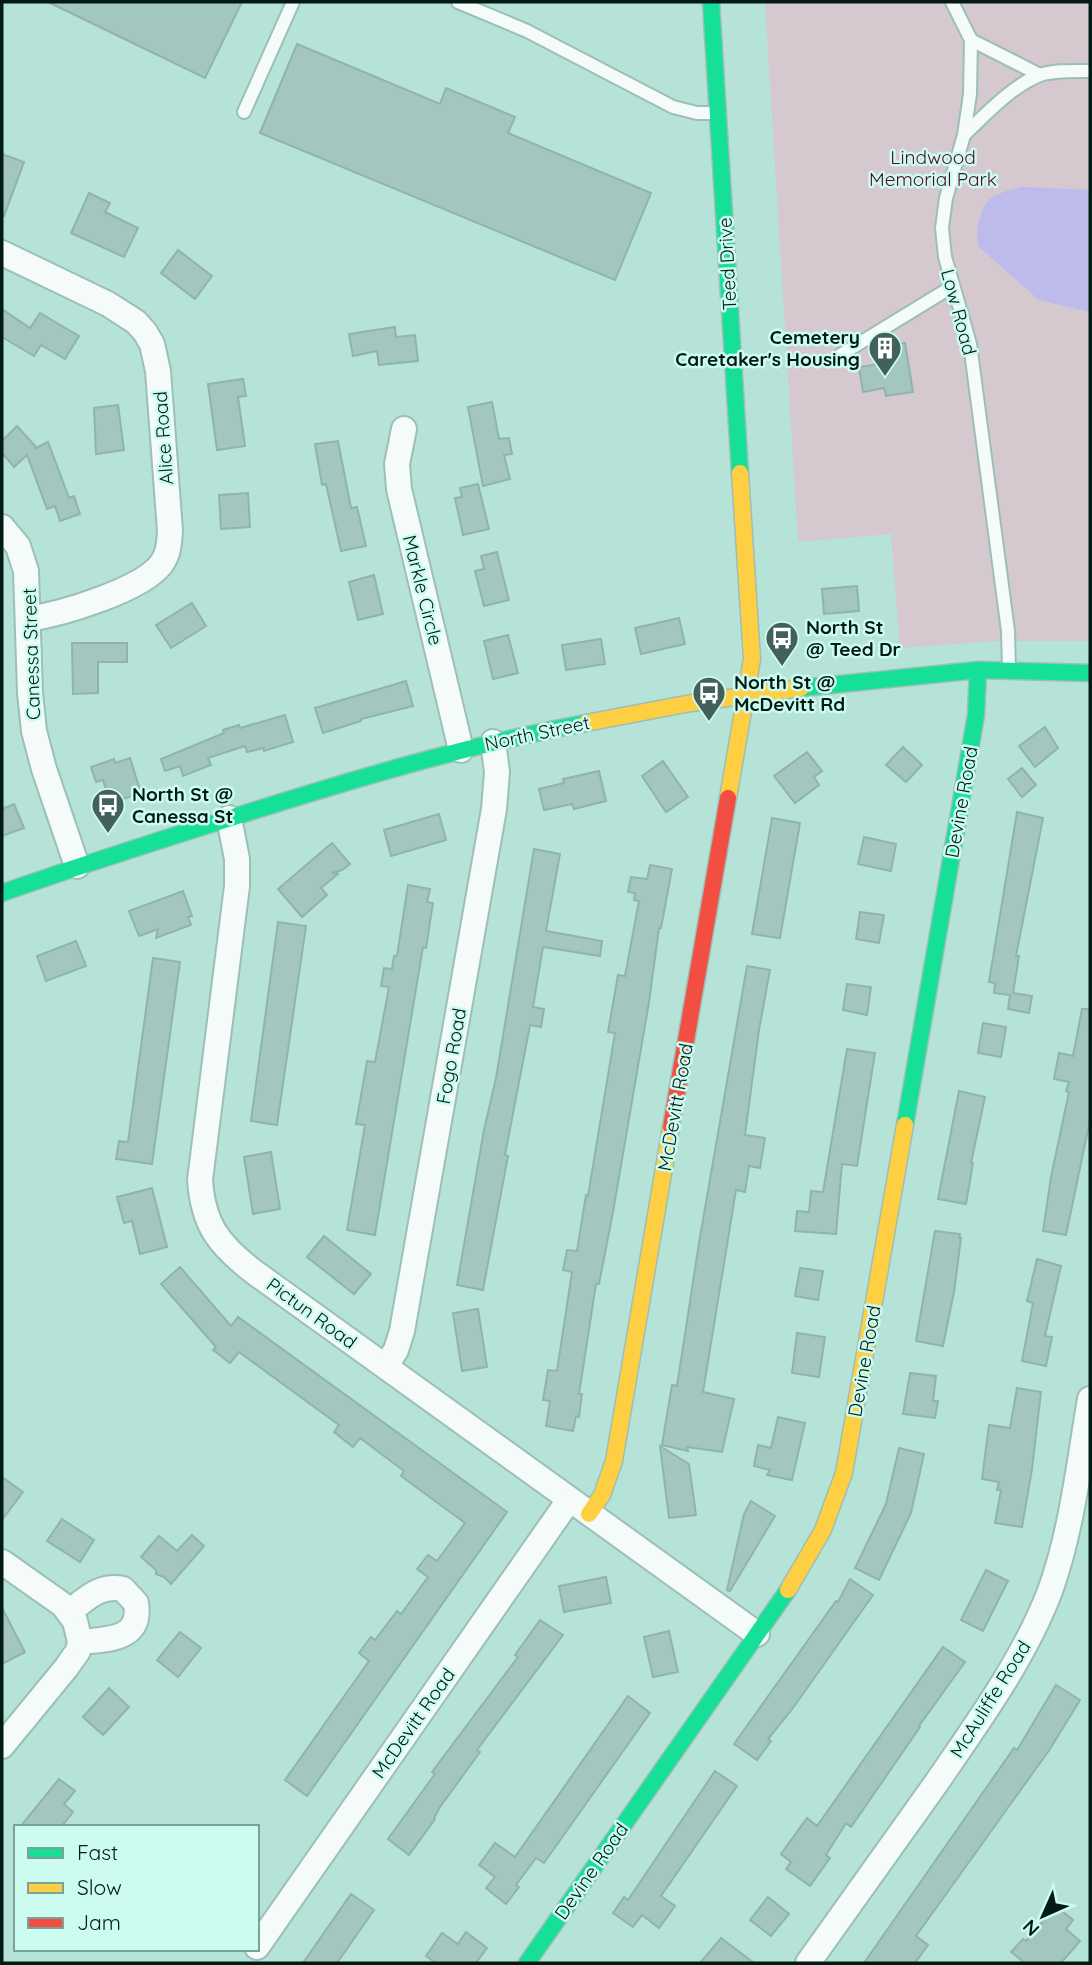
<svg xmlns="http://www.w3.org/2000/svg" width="1092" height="1965" viewBox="0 0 1092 1965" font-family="Quicksand,sans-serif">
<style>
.green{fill:#d5c8ce}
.water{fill:#bdbaec}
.building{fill:#a3c7bf;stroke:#90b4ab;stroke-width:2}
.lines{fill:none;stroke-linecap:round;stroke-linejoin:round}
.lane-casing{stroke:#9cbfb7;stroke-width:16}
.street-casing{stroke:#9cbfb7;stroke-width:28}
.fast-casing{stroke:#9cbfb7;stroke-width:19}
.slow-casing{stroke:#9cbfb7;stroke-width:19}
.jam-casing{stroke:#9cbfb7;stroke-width:19}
.lane{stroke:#f4fbf9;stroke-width:12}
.street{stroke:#f4fbf9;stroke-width:24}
.fast{stroke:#16e098;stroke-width:16}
.slow{stroke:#ffcf43;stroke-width:16}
.jam{stroke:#f24e42;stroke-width:16}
.labels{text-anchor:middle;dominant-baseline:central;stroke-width:5;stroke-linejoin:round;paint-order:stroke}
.park-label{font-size:19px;fill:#54062c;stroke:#ccfcf0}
.street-label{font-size:19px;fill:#021b16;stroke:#ccfcf0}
.poi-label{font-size:19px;font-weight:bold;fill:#021b16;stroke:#ccfcf0;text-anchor:start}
</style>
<rect width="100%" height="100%" fill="#b6e3d8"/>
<polygon class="green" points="765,2 1090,2 1090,641 998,641 900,648 891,534 798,542"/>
<path class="water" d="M1022 187 1090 190V312L1039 300 979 247C976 237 977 228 980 218 985 195 1000 193 1022 187Z"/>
<g class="building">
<polygon points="48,2 242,2 205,78"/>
<polygon points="297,44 440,104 446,88 515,117 508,133 651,193 615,280 260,133"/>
<polygon points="2,154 24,162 4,216 2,215"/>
<polygon points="89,193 110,203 105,212 138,228 124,257 71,233"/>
<polygon points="178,250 212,276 195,299 161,273"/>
<polygon points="2,309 30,328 40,313 79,336 65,359 41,345 34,356 2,337"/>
<polygon points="395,327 396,337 415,335 418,361 379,365 377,351 353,356 349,334"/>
<polygon points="905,343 913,392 886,396 884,388 863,392 859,367 880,364 878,348"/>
<polygon points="243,379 246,396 238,397 245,446 217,450 208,384"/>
<polygon points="492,402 499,439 509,438 512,454 504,455 510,479 483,486 468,407"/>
<polygon points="118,405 124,450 96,454 94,408"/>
<polygon points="17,426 36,447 34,449 48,442 69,498 74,496 80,514 60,521 55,506 47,509 27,455 14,467 2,453 2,441"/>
<polygon points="338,441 351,508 357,507 366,546 341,551 326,484 322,485 315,444"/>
<polygon points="478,484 489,529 463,535 455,498 462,497 460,488"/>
<polygon points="248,493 250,527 221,529 219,495"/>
<polygon points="497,552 509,600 484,606 475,571 484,569 481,556"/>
<polygon points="374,575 383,614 358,620 349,582"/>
<polygon points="857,586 859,611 824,614 822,589"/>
<polygon points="192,603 206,626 171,648 156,625"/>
<polygon points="679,618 685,644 641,654 635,628"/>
<polygon points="508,635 518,673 493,679 484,641"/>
<polygon points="601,639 605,664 566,670 562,645"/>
<polygon points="72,643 127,643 127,662 98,662 98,693 73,694"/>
<polygon points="406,681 413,706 361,719 361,721 323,733 315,708"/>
<polygon points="285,715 293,742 264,751 264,748 247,752 245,746 208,758 211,765 183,776 180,766 165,771 161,759 224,733 223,730 239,725 240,728"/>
<polygon points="1045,727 1058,748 1035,767 1019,746"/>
<polygon points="903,747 922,765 906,782 886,765"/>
<polygon points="807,752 822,771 814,777 819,785 795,803 774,776"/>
<polygon points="130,758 141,793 110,803 103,780 96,782 91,767 114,759 115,763"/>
<polygon points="663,761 688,797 666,812 642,776"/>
<polygon points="1022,768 1036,785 1022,797 1008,779"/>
<polygon points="599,771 606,801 574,809 572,804 544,810 539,789 564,783 563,779"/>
<polygon points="14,804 24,828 2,836 2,809"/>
<polygon points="1017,812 1043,818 1016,956 1019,956 1013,993 1032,996 1029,1013 1008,1009 1010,995 994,993 995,983 989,982"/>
<polygon points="439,814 446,840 391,856 384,830"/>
<polygon points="772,818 800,823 780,938 752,934"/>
<polygon points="864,837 896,844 891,871 858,864"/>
<polygon points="332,843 350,864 342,870 332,873 338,874 321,888 327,895 302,917 278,889"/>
<polygon points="534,849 560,854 546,931 602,941 600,956 543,947 533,1007 544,1009 541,1027 530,1025 505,1155 508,1156 483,1290 457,1285 484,1130 496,1078"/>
<polygon points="650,865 672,869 661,928 659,928 649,1002 613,1212 599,1284 596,1284 579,1394 582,1394 579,1417 576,1416 573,1431 546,1426 550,1401 543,1400 548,1370 557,1371 572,1272 563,1270 567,1250 577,1251 586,1195 588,1196 615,1033 608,1032 618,975 625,976 639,901 634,900 635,893 628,892 631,877 647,879"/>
<polygon points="408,885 430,889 427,902 433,903 426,948 423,947 375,1235 347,1230 365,1125 356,1124 367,1061 375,1062 384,1014 389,987 381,986 384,968 392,969 394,956 397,956"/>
<polygon points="183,891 192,916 188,917 191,925 156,938 158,929 139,936 129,911"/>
<polygon points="860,912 884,915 879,943 856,939"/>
<polygon points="278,922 306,926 277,1125 251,1121"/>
<polygon points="76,941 86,966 46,981 37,956"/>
<polygon points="153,958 180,962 152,1164 116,1159 119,1141 128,1142"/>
<polygon points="747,966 770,970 759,1030 745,1135 765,1138 760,1168 749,1166 745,1192 736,1190 703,1392 734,1399 722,1452 687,1447 688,1451 662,1445 672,1385 677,1386 699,1243"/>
<polygon points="847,984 871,987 867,1015 843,1010"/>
<polygon points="1082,1009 1090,1009 1090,1120 1066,1235 1043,1231 1051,1177 1069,1092 1066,1091 1069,1082 1054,1079 1059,1053 1073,1056"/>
<polygon points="983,1023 1006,1027 1001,1057 978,1053"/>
<polygon points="847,1049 875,1053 857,1166 842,1164 836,1234 795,1231 797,1211 809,1212 811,1191 823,1192"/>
<polygon points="959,1091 985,1097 971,1163 973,1163 966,1204 938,1199"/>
<polygon points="271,1152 280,1209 253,1214 244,1157"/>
<polygon points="152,1188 167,1247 140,1254 132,1221 124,1223 117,1197"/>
<polygon points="935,1231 960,1234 959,1238 961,1238 954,1292 943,1346 916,1341"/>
<polygon points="324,1236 371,1274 354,1294 307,1257"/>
<polygon points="1037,1259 1061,1266 1045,1336 1052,1337 1046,1366 1022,1361 1033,1303 1027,1301"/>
<polygon points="180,1267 231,1326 238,1317 507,1512 307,1796 285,1780 369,1661 359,1653 371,1637 375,1640 397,1611 401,1614 428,1577 417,1569 428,1555 437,1561 465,1523 401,1476 404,1471 360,1438 353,1447 334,1432 339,1425 239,1352 230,1363 213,1350 216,1347 161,1284"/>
<polygon points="800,1268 823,1271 818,1300 795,1296"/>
<polygon points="478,1309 487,1367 462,1371 453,1313"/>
<polygon points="797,1333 825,1337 819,1377 792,1373"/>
<polygon points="910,1373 936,1376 933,1401 938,1401 935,1418 903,1414"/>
<polygon points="1017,1388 1041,1392 1032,1469 1022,1527 995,1523 1001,1490 997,1490 999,1482 982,1479 989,1425 1010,1428"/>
<polygon points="778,1417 805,1423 792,1480 767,1475 770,1470 754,1466 758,1445 771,1448"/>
<polygon points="660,1446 689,1464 696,1515 669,1518"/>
<polygon points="899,1448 924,1454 911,1513 879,1580 855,1568 886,1504"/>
<polygon points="2,1477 23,1492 2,1520"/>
<polygon points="751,1501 775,1516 730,1591 727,1590 744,1514"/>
<polygon points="62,1519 94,1540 80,1562 47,1541"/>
<polygon points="192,1535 204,1546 171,1584 164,1577 156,1574 156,1570 141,1557 159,1536 177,1551"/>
<polygon points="986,1570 1008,1581 983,1631 961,1620"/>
<polygon points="606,1577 611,1603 564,1612 559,1586"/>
<polygon points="850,1579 873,1595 793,1708 768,1739 771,1741 757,1760 734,1744 836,1601 838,1602"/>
<polygon points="2,1608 25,1652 2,1664"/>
<polygon points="540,1620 563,1635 477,1750 480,1752 440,1807 434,1818 435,1819 409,1855 388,1839 435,1774 432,1772 518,1657 515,1655"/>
<polygon points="669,1631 678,1672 653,1677 644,1637"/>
<polygon points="180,1632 201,1648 178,1677 157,1660"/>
<polygon points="943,1647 965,1662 919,1726 920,1727 851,1827 846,1823 826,1855 830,1858 810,1886 786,1869 791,1862 781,1854 807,1818 817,1826"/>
<polygon points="1056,1685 1080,1700 1050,1749 916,1936 928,1945 915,1963 864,1963 1014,1748 1017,1750"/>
<polygon points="109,1688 129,1707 103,1735 83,1717"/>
<polygon points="628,1696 650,1713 544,1863 536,1858 516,1885 519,1887 506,1904 486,1888 495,1877 479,1865 495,1843 515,1857"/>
<polygon points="715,1771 737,1786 661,1896 675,1906 659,1928 642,1915 633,1927 613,1913 624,1897 628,1900"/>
<polygon points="59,1779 75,1791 64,1804 73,1812 61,1827 20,1827"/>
<polygon points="351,1894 374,1910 337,1963 303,1963"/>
<polygon points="768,1897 789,1914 771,1936 750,1920"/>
<polygon points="1056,1906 1073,1920 1066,1929 1080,1941 1061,1963 1025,1963 1011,1952 1023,1939 1026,1941"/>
<polygon points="466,1932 487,1948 476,1963 436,1963 426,1956 442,1933 458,1944"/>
<polygon points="721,1938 754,1963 700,1963"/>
</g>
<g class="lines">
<defs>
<g id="lane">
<polyline points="458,2 527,31 673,107 697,113 716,113"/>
<polyline points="952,2 971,40 970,94 964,135 946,198 942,228 945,257 970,344 1008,631 1009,669"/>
<polyline points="971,40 1040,75"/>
<polyline points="244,112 293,2"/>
<path d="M965 134C985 115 1013 85 1040 75 1055 70 1074 71 1090 71"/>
<polyline points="837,357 953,286"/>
</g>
<g id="street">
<path d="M2 253 108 304 136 322 145 332 152 344 158 371 170 531C169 543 169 553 162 563 143 590 61 614 28 619"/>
<polyline points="404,429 397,464 399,489 461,750"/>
<polyline points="2,527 18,546 26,571 30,693 34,731 44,769 77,866"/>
<path d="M229 818 237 859V886L200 1180C203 1225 219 1245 254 1272L757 1634"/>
<polyline points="386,1366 396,1350 402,1331 494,809 497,772 493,742"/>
<polyline points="2,1562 63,1605 75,1621 80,1642 78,1651 66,1668 2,1746"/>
<path d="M69 1612C86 1599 100 1584 123 1589L136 1603C142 1641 107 1639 80 1642"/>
<polyline points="257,1947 569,1500"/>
<path d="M808 1963C851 1903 894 1842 937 1782 978 1722 1024 1659 1050 1591 1072 1530 1079 1463 1090 1399"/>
</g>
<g id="fast">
<polyline points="711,2 740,473"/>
<polyline points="801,688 978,670 1090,673"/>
<path d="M2 893C81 865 160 840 240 815 354 779 468 745 586 723"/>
<polyline points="905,1125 976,715 978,670"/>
<polyline points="527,1963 788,1590"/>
</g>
<g id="slow">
<polyline points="586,723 691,703 801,688"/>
<polyline points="728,798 752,659 740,473"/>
<polyline points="589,1514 602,1495 614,1461 671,1127"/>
<polyline points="788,1590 823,1530 844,1473 905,1125"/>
</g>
<polyline id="jam" points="671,1127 728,798"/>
</defs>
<use href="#lane" class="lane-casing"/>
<use href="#street" class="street-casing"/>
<use href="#fast" class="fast-casing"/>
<use href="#slow" class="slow-casing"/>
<use href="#jam" class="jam-casing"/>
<use href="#lane" class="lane"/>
<use href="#street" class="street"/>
<use href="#fast" class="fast"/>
<use href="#slow" class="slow"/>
<use href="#jam" class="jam"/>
</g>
<defs>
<symbol id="building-pin" viewBox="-11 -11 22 30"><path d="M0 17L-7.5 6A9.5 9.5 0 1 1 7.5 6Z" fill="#41615a" stroke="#ccfcf0"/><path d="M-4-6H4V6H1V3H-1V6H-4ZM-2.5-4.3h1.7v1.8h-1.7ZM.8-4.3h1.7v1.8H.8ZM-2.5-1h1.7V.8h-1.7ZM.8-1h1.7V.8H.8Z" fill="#fff"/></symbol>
<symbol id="bus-pin" viewBox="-11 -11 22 30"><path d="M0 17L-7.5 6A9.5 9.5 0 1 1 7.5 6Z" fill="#41615a" stroke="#ccfcf0"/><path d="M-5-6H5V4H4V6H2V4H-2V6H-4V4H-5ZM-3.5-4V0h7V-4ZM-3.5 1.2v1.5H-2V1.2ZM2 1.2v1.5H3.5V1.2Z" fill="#fff"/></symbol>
</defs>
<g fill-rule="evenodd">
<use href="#building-pin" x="866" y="329" width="38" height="52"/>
<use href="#bus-pin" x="763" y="619" width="38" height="52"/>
<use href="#bus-pin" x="690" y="674" width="38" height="52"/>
<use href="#bus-pin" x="89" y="786" width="38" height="52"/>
</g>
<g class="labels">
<g class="park-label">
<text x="933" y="157">Lindwood<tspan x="933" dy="22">Memorial Park</tspan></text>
</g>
<g class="street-label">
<text transform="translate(727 264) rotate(-93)">Teed Drive</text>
<text transform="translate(959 312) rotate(75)">Low Road</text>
<text transform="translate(163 438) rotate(-94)">Alice Road</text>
<text transform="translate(423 590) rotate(76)">Markle Circle</text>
<text transform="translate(31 654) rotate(-92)">Canessa Street</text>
<text transform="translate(537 733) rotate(-12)">North Street</text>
<text transform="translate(961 802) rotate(-80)">Devine Road</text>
<text transform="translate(451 1056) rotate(-80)">Fogo Road</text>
<text transform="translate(675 1107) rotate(-80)">McDevitt Road</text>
<text transform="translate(312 1313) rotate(36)">Pictun Road</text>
<text transform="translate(864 1361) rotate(-80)">Devine Road</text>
<text transform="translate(990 1699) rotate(-58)">McAuliffe Road</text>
<text transform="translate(413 1723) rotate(-55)">McDevitt Road</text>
<text transform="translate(591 1871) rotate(-55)">Devine Road</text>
</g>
<g class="poi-label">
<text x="860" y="337" text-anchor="end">Cemetery<tspan x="860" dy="22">Caretaker's Housing</tspan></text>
<text x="806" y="627">North St<tspan x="806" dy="22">@ Teed Dr</tspan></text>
<text x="734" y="682">North St @<tspan x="734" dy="22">McDevitt Rd</tspan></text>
<text x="132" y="794">North St @<tspan x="132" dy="22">Canessa St</tspan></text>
</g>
</g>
<rect width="1092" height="1965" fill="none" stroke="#021b16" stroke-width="7"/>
<rect x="14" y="1825" width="245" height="126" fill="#ccfcf0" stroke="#7ba299" stroke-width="2"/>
<rect x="28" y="1848" width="35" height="10" fill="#16e098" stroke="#7ba299" stroke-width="2"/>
<text x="77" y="1860" font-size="21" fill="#021b16">Fast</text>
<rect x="28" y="1883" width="35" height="10" fill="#ffcf43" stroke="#7ba299" stroke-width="2"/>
<text x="77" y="1895" font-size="21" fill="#021b16">Slow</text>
<rect x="28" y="1918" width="35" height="10" fill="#f24e42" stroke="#7ba299" stroke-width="2"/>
<text x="77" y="1930" font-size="21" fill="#021b16">Jam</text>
<g transform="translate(1043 1916) rotate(225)" stroke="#ccfcf0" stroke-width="5" paint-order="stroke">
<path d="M0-5L12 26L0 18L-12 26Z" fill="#021b16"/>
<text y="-10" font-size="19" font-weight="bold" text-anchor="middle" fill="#021b16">N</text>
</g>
</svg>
